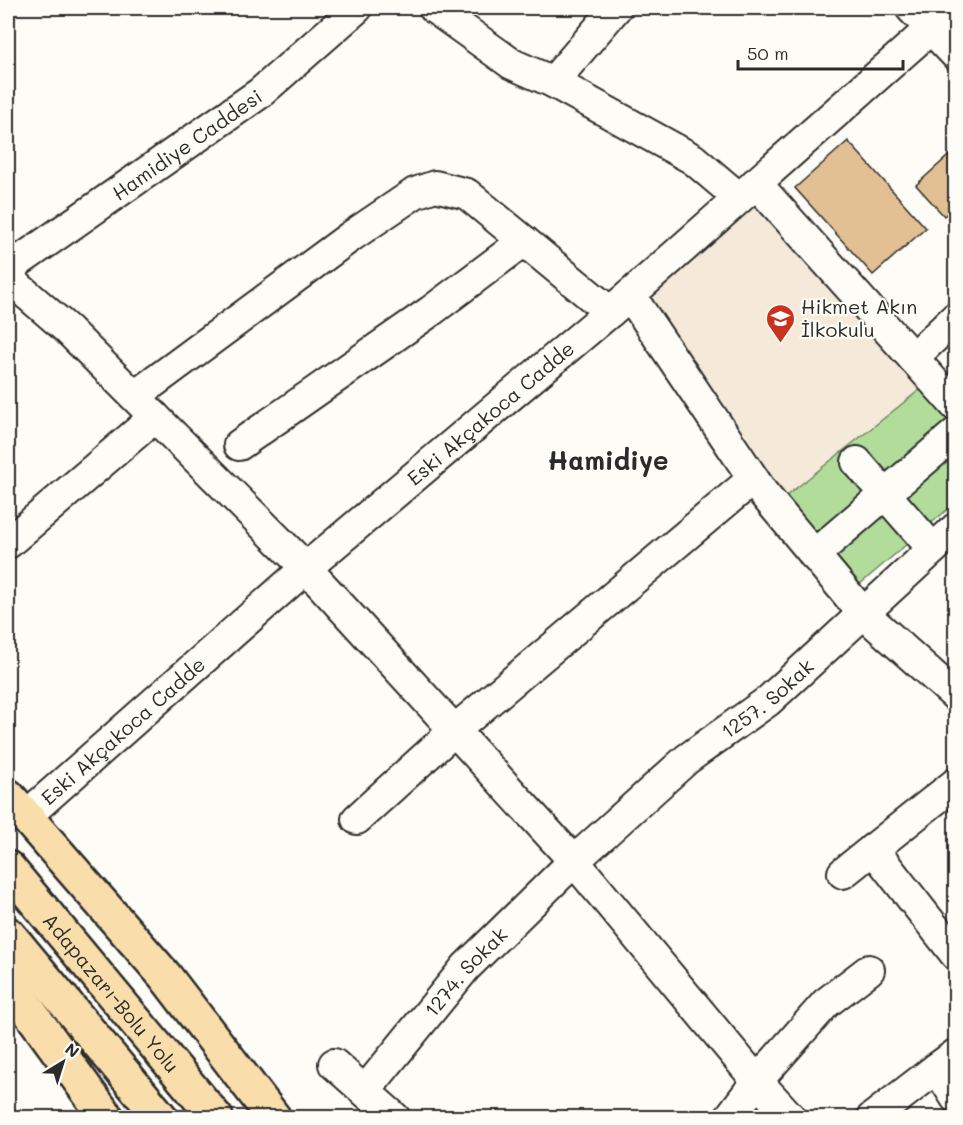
<svg xmlns="http://www.w3.org/2000/svg" width="963" height="1125" viewBox="0 0 963 1125" font-family="Mali,sans-serif">
<style>
.built{fill:#f5ead9}
.green{fill:#b2dc9a;stroke:#6e8462;stroke-width:1.5}
.building{fill:#e3bf94;stroke:#2b2b2b;stroke-width:1.5}
.lines{fill:none;stroke-linecap:round;stroke-linejoin:round}
.minor-casing{stroke:#2b2b2b;stroke-width:34}
.highway-casing{stroke:#2b2b2b;stroke-width:38}
.minor{stroke:#fdfcf7;stroke-width:30}
.highway{stroke:#f9deab;stroke-width:33}
.labels{text-anchor:middle;dominant-baseline:central;stroke-width:4.5;stroke-linejoin:round;paint-order:stroke}
.street-label{font-size:20px;fill:#2b2b2b;stroke:#fdfcf7}
.poi-label{font-size:20px;fill:#2b2b2b;stroke:#fdfcf7;text-anchor:start}
.district-label{font-size:26px;font-weight:bold;fill:#2b2b2b;stroke:#fdfcf7}
</style>
<rect width="100%" height="100%" fill="#fdfcf7"/>
<filter id="ink" filterUnits="userSpaceOnUse"><feTurbulence type="fractalNoise" baseFrequency=".0167" numOctaves="2"/><feDisplacementMap in="SourceGraphic" scale="12" xChannelSelector="R" yChannelSelector="G"/><feConvolveMatrix kernelMatrix="1 2 1 2 8 2 1 2 1" color-interpolation-filters="sRGB"/></filter>
<g filter="url(#ink)">
<polygon class="built" points="756,200 922,388 785,497 647,298"/>
<polygon class="green" points="922,388 955,427 955,503 859,585 785,497"/>
<g class="building">
<polygon points="848,141 926,228 873,275 795,188"/>
<polygon points="956,149 956,205 944,216 916,185"/>
</g>
<g class="lines">
<defs>
<g id="minor">
<polyline points="434,8 512,64 553,82 693,159 739,198"/>
<polyline points="911,8 956,55"/>
<polyline points="553,82 616,8"/>
<polyline points="756,183 956,406"/>
<path id="s1" d="M8 269 260 93 357 8"/>
<polyline points="8,278 67,329 306,568 574,861 757,1081 791,1118"/>
<polyline points="630,295 763,493 863,613 956,696"/>
<polyline points="913,358 956,317"/>
<polyline points="135,396 350,237 415,193 435,186 467,194 610,312"/>
<polyline points="239,445 431,311 524,241"/>
<polyline points="857,462 933,549"/>
<polyline points="8,543 155,417"/>
<polyline points="814,555 956,433"/>
<path id="s2" d="M26 816 306 568 630 295 954 8"/>
<polyline points="357,819 456,729 753,479"/>
<polyline points="873,849 956,955"/>
<polyline points="843,873 956,783"/>
<polyline points="956,1054 937,1068 956,1098"/>
<polyline points="334,1064 395,1118"/>
<path id="s3" d="M365 1091 466 967 574 861 687 759 768 701 956 528"/>
<polyline points="729,1118 757,1081 826,1003 869,970"/>
<polyline points="872,1118 937,1068"/>
</g>
<g id="highway">
<polyline points="8,796 165,976 274,1118"/>
<path id="s4" d="M8 868 216 1118"/>
<polyline points="8,934 161,1118"/>
<polyline points="8,982 107,1118"/>
</g>
</defs>
<use href="#minor" class="minor-casing"/>
<use href="#highway" class="highway-casing"/>
<use href="#minor" class="minor"/>
<use href="#highway" class="highway"/>
</g>
</g>
<defs>
<symbol id="school-pin" viewBox="-11 -11 22 30"><path d="M0 17L-7.5 6A9.5 9.5 0 1 1 7.5 6Z" fill="#c8321e" stroke="#fdfcf7"/><path d="M0-5L7-2L0 1L-7-2ZM-4 1L0 2.5L4 1V4Q0 6-4 4Z" fill="#fff"/></symbol>
</defs>
<g fill-rule="evenodd">
<use href="#school-pin" x="764" y="302" width="33" height="45"/>
</g>
<g class="labels">
<g class="street-label">
<text stroke="none"><textPath href="#s1" startOffset="218">Hamidiye Caddesi</textPath></text>
<text stroke="none"><textPath href="#s2" startOffset="615">Eski Akçakoca Cadde</textPath></text>
<text stroke="none"><textPath href="#s3" startOffset="564">1257. Sokak</textPath></text>
<text stroke="none"><textPath href="#s2" startOffset="129">Eski Akçakoca Cadde</textPath></text>
<text stroke="none"><textPath href="#s3" startOffset="156">1274. Sokak</textPath></text>
<text stroke="none"><textPath href="#s4" startOffset="162">Adapazarı-Bolu Yolu</textPath></text>
</g>
<g class="poi-label">
<text x="801" y="306">Hikmet Akın<tspan x="801" dy="23">İlkokulu</tspan></text>
</g>
<g class="district-label">
<text x="608" y="460">Hamidiye</text>
</g>
</g>
<rect width="963" height="1125" fill="none" stroke="#fdfcf7" stroke-width="30"/>
<rect x="15" y="15" width="933" height="1095" fill="none" stroke="#2b2b2b" stroke-width="2" filter="url(#ink)"/>
<g transform="translate(63 1062) rotate(38)" stroke="#fdfcf7" stroke-width="4.5" paint-order="stroke">
<path d="M0-4.5L10 22L0 15L-10 22Z" fill="#2b2b2b"/>
<text y="-9" font-size="16" font-weight="bold" text-anchor="middle" fill="#2b2b2b">N</text>
</g>
<path d="M738 60v9h165v-9" fill="none" stroke="#2b2b2b" stroke-width="3"/>
<text x="747" y="60" font-size="18" fill="#2b2b2b" stroke="#fdfcf7" stroke-width="4.5" paint-order="stroke">50 m</text>
</svg>
